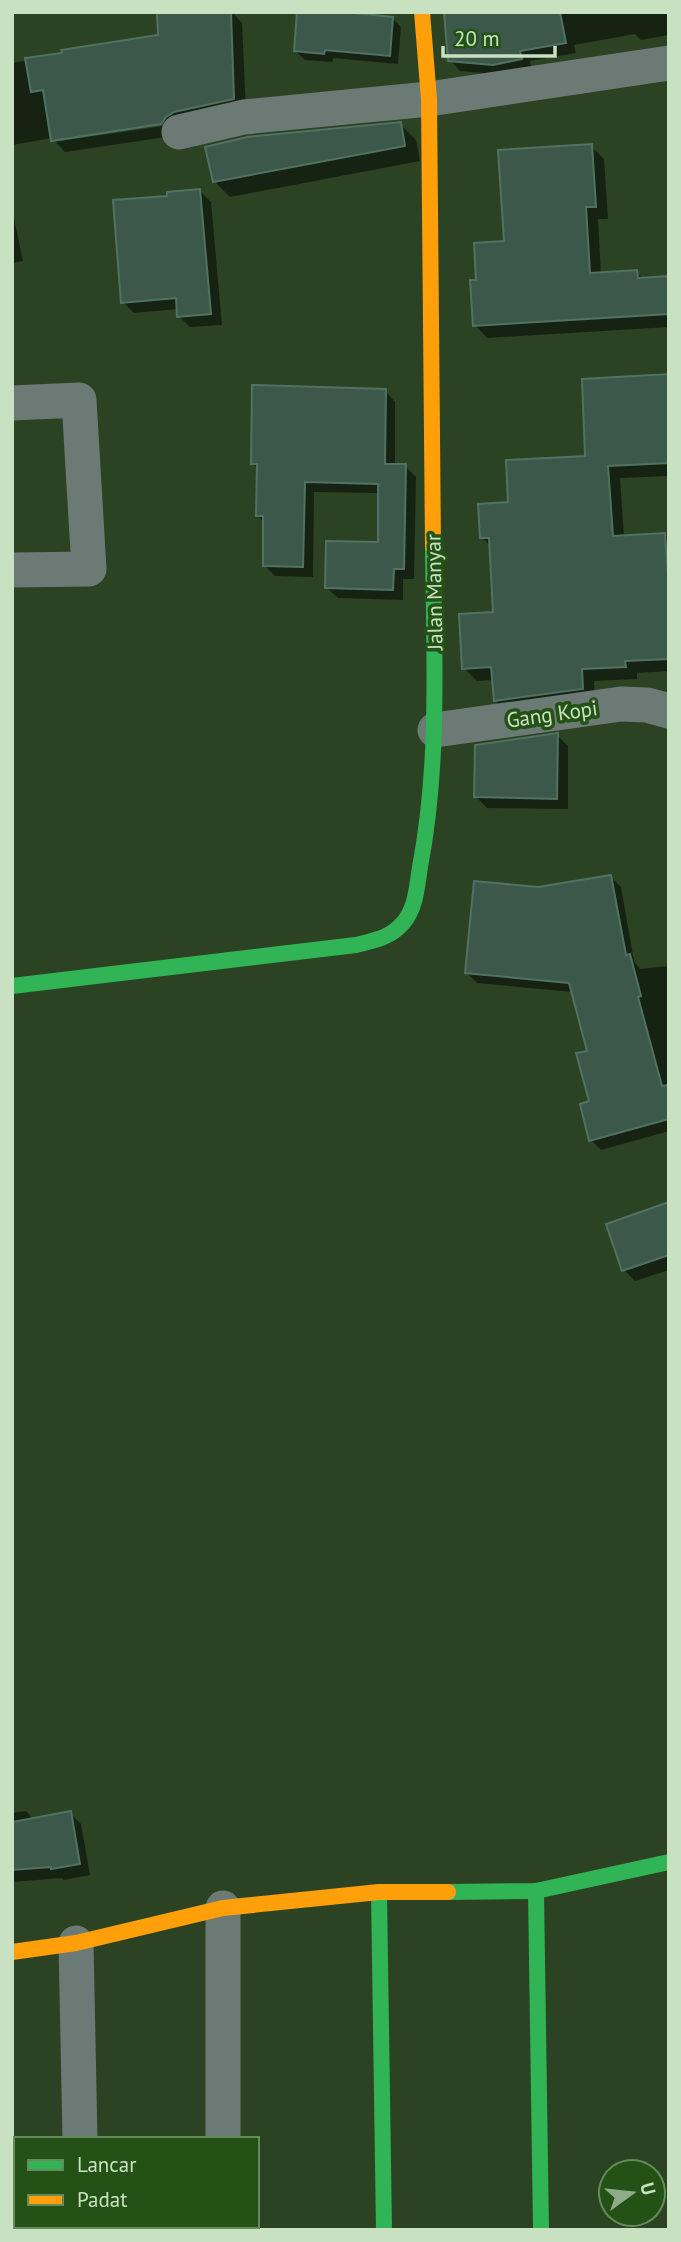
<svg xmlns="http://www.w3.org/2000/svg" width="681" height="2242" viewBox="0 0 681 2242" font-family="'PT Sans',sans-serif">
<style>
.shadow{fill:#0007;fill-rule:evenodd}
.building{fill:#3c584b;stroke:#507263;stroke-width:2}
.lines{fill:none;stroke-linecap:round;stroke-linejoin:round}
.street{stroke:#6c7a76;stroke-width:35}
.fast{stroke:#30b455;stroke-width:16}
.slow{stroke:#ff9f0a;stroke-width:16}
.labels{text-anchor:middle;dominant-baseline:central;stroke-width:7;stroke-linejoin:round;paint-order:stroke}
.street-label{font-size:21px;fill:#c8e1c1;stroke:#245115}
</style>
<rect width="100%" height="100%" fill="#2b4322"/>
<g class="shadow">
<path d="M187 12H232L242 23 246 110 173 136 65 152 52 138 12 145V63L160 37ZM169 121 170 125 60 141V137Z"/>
<polygon points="445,12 669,12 669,35 641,40 635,34 574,45 576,53 530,61 532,70 505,75 460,71 450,60"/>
<polygon points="392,18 401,27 398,64 333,58 333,62 305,60 295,51"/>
<polygon points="400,124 416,140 420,161 230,197 214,181"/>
<polygon points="591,146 604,159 608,219 598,219 601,274 636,272 643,278 669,277 669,327 487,338 475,325 478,281 506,242"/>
<polygon points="200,191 211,202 222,325 190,327 179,316 179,309 134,313 123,302 169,198"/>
<polygon points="12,208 23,261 12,263"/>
<polygon points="669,373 669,476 620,478 624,537 665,535 669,539 669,671 637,673 637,679 594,681 595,701 508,713 496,701 494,680 477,681 464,668 495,614 491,547 482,537 587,457 651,377 651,374"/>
<polygon points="385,391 395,402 395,466 405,466 416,477 414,579 403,579 403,600 338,598 327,588 380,544 379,493 314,492 313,577 275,576 264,565 265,523 257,515 258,469 252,463"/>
<polygon points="557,735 568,746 568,809 487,808 476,797"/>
<polygon points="611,877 621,887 634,961 640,969 669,966 669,1131 601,1150 591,1140 589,1052 573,992 477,983 467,973 538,889"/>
<polygon points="669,1204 669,1270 635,1281 624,1270"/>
<polygon points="26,1811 34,1820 70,1813 81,1824 90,1875 64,1880 62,1878 12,1882 12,1813"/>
</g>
<g class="building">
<polygon points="157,12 231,12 234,99 174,112 166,117 161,124 51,141 43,90 31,92 25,58 62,53 61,50 158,35"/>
<polygon points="297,12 344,12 393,17 390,56 325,50 324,54 294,51"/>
<polygon points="444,12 560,12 566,43 520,51 522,59 493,65 448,61"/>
<polygon points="401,122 405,146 213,182 205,147 247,137"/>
<polygon points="592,144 596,207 586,207 590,273 637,270 638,278 669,276 669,314 473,326 470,280 476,280 474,243 504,241 498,150"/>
<polygon points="200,189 211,314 177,317 176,298 121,303 113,200 167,196 167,192"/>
<polygon points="669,374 669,463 608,466 613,536 665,533 669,586 669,659 625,661 626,667 582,669 583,689 494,701 491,667 462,669 459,614 493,612 489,538 480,538 478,504 508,502 506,460 585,456 582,379"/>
<polygon points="252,385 386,389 385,464 406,464 404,569 394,569 393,590 325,588 326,541 378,542 378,484 305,482 303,567 263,566 263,516 256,516 257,464 251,464"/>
<polygon points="558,733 557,799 474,797 475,745"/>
<polygon points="611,875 626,955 630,954 641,996 638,997 662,1086 669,1085 669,1119 589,1141 580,1104 589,1101 576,1053 587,1051 569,983 465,973 474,881 538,887"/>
<polygon points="669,1202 669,1255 622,1271 606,1224"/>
<polygon points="71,1811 80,1864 51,1869 51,1867 12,1870 12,1822"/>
</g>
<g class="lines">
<g class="street">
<polyline points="179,132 244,117 429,99 669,63"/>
<polyline points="12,403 79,400 89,569 12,570"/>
<polyline points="435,730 621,704 647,705 669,711"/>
<polyline points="76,1943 80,2139"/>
<polyline points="223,2139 223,1908"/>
<polyline points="83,2226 83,2230"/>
<polyline points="223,2230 223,2226"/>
</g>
<g class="fast">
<path d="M12 986 356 945C375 940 390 938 403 923 416 908 417 886 420 867 440 762 434 653 433 546"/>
<polyline points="536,1891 541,2230"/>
<polyline points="379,1892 384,2230"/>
<polyline points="448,1892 536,1891 669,1862"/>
</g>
<g class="slow">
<polyline points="422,12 429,99 433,546"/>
<polyline points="12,1952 76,1943 223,1908 379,1892 448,1892"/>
</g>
</g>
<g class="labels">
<g class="street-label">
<text transform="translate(434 592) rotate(-91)">Jalan Manyar</text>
<text transform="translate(552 714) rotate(-8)">Gang Kopi</text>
</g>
</g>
<rect width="681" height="2242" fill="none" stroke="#c8e1c1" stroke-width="28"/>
<rect x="14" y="2137" width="245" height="91" fill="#245115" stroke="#668b5a" stroke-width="2"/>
<rect x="28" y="2160" width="35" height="10" fill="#30b455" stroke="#668b5a" stroke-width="2"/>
<text x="77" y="2172" font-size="21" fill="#c8e1c1">Lancar</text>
<rect x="28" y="2195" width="35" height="10" fill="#ff9f0a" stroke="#668b5a" stroke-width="2"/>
<text x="77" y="2207" font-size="21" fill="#c8e1c1">Padat</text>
<g transform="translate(632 2193) rotate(75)"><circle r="33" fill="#245115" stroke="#668b5a" stroke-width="2"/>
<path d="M0-5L12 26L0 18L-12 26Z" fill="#91aa89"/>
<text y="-10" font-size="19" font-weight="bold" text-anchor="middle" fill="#c8e1c1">U</text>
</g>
<path d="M443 46v10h112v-10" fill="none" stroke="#c8e1c1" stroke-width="3.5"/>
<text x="454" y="46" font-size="21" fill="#c8e1c1" stroke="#245115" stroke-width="5" paint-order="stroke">20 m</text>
</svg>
